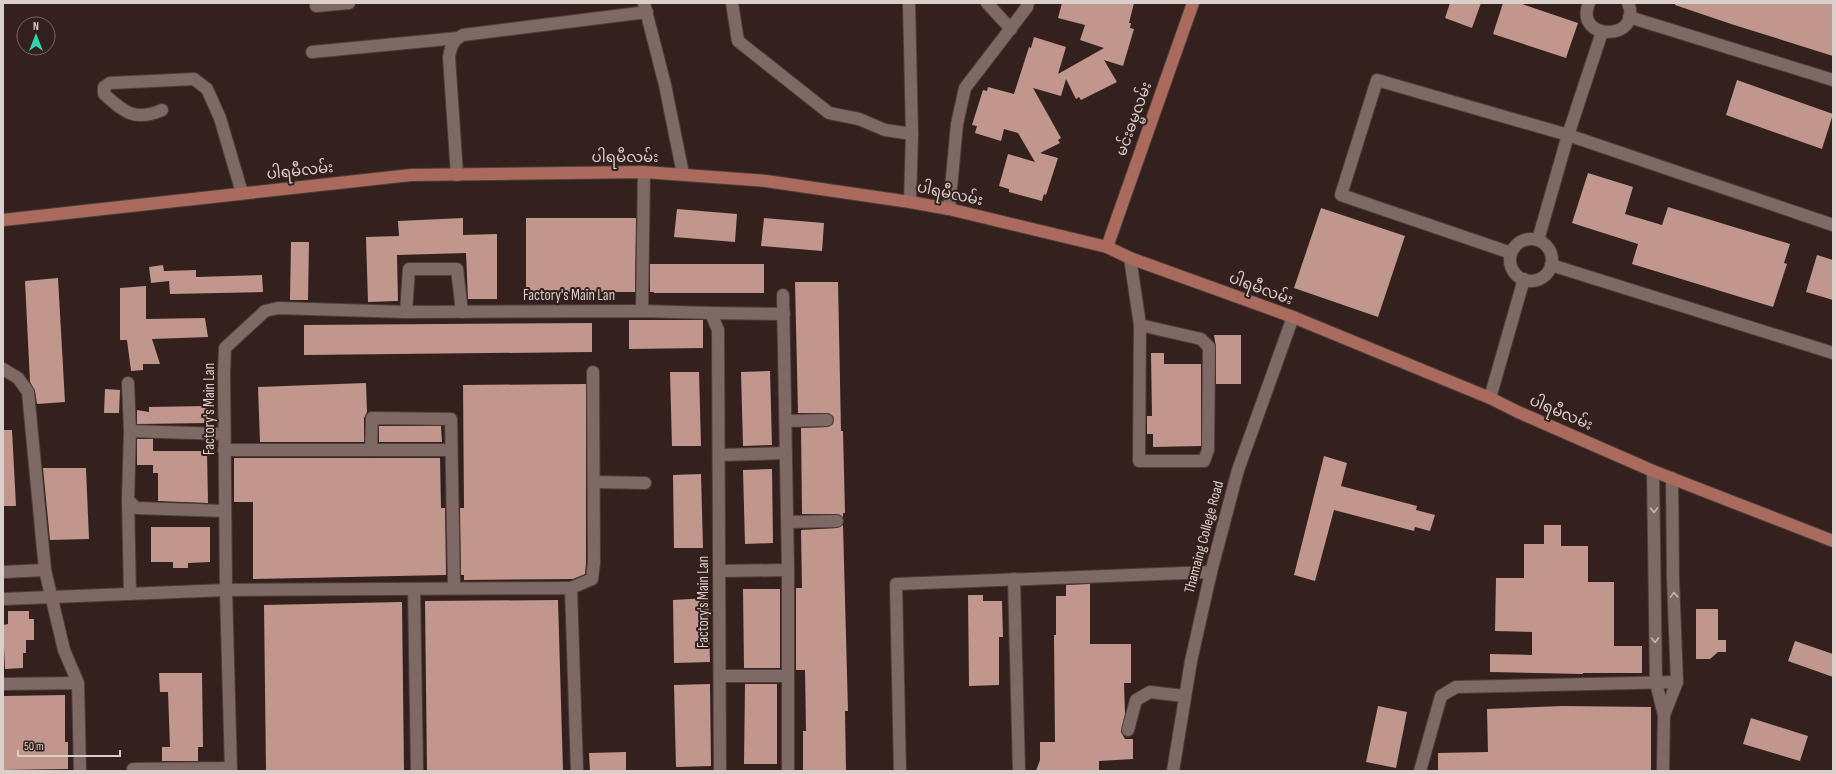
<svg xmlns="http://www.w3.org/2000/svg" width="1836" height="774" viewBox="0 0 1836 774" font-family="'Sofia Sans Condensed','Noto Sans Myanmar',sans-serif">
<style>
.building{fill:#c0968d}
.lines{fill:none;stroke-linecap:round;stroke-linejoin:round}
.minor-casing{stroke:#4d3e3a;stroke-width:14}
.major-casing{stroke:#4d3e3a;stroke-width:14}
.minor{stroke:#7f6964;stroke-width:12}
.major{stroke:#aa6b5e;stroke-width:12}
.oneway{stroke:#c4b6b2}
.labels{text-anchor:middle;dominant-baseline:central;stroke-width:4;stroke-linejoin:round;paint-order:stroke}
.street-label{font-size:15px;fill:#dbcfcc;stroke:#34211d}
</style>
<rect width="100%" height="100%" fill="#34211d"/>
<g class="building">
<polygon points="1062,3 1134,3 1129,23 1131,23 1130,28 1134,29 1123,66 1104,60 1117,82 1081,100 1079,97 1076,99 1066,79 1061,96 1033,88 1061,138 1058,140 1060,143 1040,153 1058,158 1046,195 1044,194 1042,201 1009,192 1009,189 999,186 1008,154 1035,162 1018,133 1004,129 1001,141 975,133 977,126 972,125 983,90 987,91 988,87 1014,94 1029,47 1031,48 1034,37 1066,47 1058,74 1104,48 1080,40 1085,25 1058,18"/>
<polygon points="1450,3 1481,3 1472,28 1445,18"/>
<polygon points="1503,3 1519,3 1578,23 1566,58 1493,34"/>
<polygon points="1675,3 1833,3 1833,56 1731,24 1675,5"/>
<polygon points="1737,80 1833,114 1822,149 1726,115"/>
<polygon points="1588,173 1633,187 1625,214 1662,225 1668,207 1790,244 1784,263 1787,264 1773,307 1632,264 1638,244 1572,223"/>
<polygon points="1321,208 1405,236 1378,317 1294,288"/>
<polygon points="677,209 737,214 735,242 674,237"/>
<polygon points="463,218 463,235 497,234 497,299 468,299 466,253 397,255 398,301 368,302 366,237 399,236 398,221"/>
<polygon points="526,218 636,218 635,292 526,292"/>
<polygon points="764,218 824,223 822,251 761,246"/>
<polygon points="291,242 309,242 308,300 290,300"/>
<polygon points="1817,255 1833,260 1833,300 1806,292"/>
<polygon points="650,264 764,264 764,293 654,293 654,292 650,292"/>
<polygon points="163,265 164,271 196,270 196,277 262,275 263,292 170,294 169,281 151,283 149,267"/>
<polygon points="58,278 65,402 37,404 35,391 30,382 25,281"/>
<polygon points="795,282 838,282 841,431 843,431 845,513 843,513 843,517 837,514 802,514 801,428 828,427 833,424 834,419 833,416 827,413 798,413"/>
<polygon points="146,286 146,319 205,318 208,337 152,339 160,364 143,364 143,370 131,371 127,340 120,340 120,288"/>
<polygon points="629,320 703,320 703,348 629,349"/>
<polygon points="592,323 592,352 304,355 304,325"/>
<polygon points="1214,335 1241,335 1241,384 1216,384 1216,347"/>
<polygon points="1151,353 1164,353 1164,364 1201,364 1201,446 1153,447 1153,434 1147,434 1147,416 1152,416"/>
<polygon points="770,371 772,445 743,446 741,372"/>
<polygon points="670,372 699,372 701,446 672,446"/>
<polygon points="366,383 367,412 364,418 364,442 260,442 258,387"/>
<polygon points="586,384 586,563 585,574 573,579 464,580 464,575 461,575 460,508 464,508 463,385"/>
<polygon points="105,389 120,390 119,413 104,413"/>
<polygon points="207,406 208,423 137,424 137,410 149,412 149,407"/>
<polygon points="379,426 441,426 442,442 379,442"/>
<polygon points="3,430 12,430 16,506 3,506"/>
<polygon points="137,439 153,439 153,451 207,451 208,503 158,501 158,473 153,473 153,465 137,465"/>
<polygon points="1324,456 1347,463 1341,486 1417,506 1416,510 1435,515 1430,531 1415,527 1414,531 1334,510 1315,581 1294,575"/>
<polygon points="234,458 440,458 441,508 445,508 446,575 253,579 253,502 234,502"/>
<polygon points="43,468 86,468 89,539 50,540"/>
<polygon points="772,469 773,543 745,544 743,470"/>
<polygon points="701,474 703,548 674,548 673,475"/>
<polygon points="843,525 848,711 845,711 846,771 803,771 803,731 806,731 805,670 796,670 796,588 802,588 801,530 837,528"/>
<polygon points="1544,525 1561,525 1561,546 1588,546 1588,582 1614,582 1614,646 1642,646 1642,673 1583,673 1583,674 1490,672 1490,654 1532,655 1532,632 1495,631 1496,578 1524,578 1524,544 1544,544"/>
<polygon points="151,527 210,527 210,562 188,563 188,568 173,568 173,562 151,562"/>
<polygon points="1090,584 1090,644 1131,644 1131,683 1124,683 1125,714 1121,732 1125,739 1133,739 1133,759 1099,761 1099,771 1036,771 1040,760 1040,742 1055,742 1054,635 1056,635 1056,596 1066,596 1066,585"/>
<polygon points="743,589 780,589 780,668 744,668"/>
<polygon points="968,595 983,595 983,601 1002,601 1003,637 999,637 999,685 969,686"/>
<polygon points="708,598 710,662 674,663 673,600"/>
<polygon points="558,600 563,771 427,771 425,601"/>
<polygon points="402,602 404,771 266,771 264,605"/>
<polygon points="1696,609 1718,609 1718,640 1726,640 1726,652 1718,652 1710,659 1696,659"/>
<polygon points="8,611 29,611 29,619 34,619 34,640 26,640 26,653 23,653 23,668 5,669 3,625 8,624"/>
<polygon points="1795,641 1833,654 1833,677 1788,661"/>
<polygon points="159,673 202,673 203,747 198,747 198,761 162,761 162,747 170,747 168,692 160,692"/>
<polygon points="710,684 711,766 676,767 674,685"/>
<polygon points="745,684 777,684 777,764 744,764"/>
<polygon points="65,695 65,742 68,742 68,769 3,770 3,696"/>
<polygon points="1378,706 1407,712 1396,768 1366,762"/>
<polygon points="1562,706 1651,707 1651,771 1438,771 1438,753 1488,752 1487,709"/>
<polygon points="1751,718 1808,736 1800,761 1743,744"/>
<polygon points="626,752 626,771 590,771 589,753"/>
</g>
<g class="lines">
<defs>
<g id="minor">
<polyline points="644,3 665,85 683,174"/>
<polyline points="732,3 738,41 829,113 859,119 885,130 912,134"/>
<polyline points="909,3 912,134 910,202"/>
<polyline points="987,3 1011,29"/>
<path d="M1589 3C1573 42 1644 41 1628 3"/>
<polyline points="316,6 349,3"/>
<polyline points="1629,17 1833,80"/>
<polyline points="312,52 458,38"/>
<path d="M162 110C135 122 124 112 104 94V87L110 83 194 79 207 89 220 118 242 193"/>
<path d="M457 175 449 57C451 46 453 40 463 35L647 12"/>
<polyline points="949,209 957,124 965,88 1027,7 1028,3"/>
<circle cx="1531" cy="260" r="21"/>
<polyline points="1538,240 1568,135 1602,32"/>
<polyline points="1511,253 1341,195 1377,80 1568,135 1833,225"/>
<polyline points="1130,258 1140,325 1139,461 1204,461 1208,450 1209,347 1201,339 1140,325"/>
<polyline points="1551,265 1833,353"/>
<polyline points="783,295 788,570 788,771"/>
<polyline points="642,311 644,172"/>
<polyline points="406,312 409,269 457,269 462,312"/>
<polyline points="711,313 784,314"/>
<polyline points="3,369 18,378 28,392 45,570 64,650 78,683 80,771"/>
<polyline points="128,383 130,431 128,500 136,508 225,511"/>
<polyline points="1490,398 1524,279"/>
<polyline points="786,421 827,420"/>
<polyline points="130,431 224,434"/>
<polyline points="224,450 451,450"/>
<polyline points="371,450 372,418 451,419 454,588"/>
<polyline points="719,455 786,453"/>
<polyline points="1653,471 1656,683 1664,715 1663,771"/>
<polyline points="594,482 645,483"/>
<polyline points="128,500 130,594"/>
<polyline points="788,522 837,521"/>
<polyline points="719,571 788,570"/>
<polyline points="3,572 45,570"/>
<polyline points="1014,579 1019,771"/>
<polyline points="571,588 592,579 594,563 593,372"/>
<polyline points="414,589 417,771"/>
<polyline points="3,599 226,590 571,588 577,771"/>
<polyline points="720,676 788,676"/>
<polyline points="3,684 78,683"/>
<polyline points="1664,715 1677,682 1673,579 1672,478"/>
<polyline points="1128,730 1136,700 1150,692 1184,696"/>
<polyline points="133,769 231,768"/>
<polyline points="231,771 226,590 224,373 225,348 265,311 278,308 406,312 642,311 711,313 718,330 720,771"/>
<polyline points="900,771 896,584 1211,572"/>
<polyline points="1173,771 1191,661 1211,572 1238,470 1293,317"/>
<polyline points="1420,771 1441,696 1456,687 1677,682"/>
</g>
<g id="major">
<polyline points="3,220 411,175 644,172 766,181 910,202 949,209 1107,247 1130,258 1293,317 1490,398 1518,412 1653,471 1833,541"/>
<polyline points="1107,247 1193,3"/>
</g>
</defs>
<use href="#minor" class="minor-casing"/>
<use href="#major" class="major-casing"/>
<use href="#minor" class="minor"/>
<use href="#major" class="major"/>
</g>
<defs><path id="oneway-chevron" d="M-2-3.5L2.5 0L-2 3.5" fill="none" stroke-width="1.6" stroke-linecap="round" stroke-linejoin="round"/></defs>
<g class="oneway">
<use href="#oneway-chevron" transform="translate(1654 510) rotate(89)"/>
<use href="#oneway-chevron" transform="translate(1674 595) rotate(-92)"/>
<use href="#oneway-chevron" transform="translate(1655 640) rotate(89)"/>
</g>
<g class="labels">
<g class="street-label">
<text transform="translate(1134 119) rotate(-70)">မင်းဓမ္မလမ်း</text>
<text x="625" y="157">ပါရမီလမ်း</text>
<text transform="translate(300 171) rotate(-6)">ပါရမီလမ်း</text>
<text transform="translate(950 194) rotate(12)">ပါရမီလမ်း</text>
<text transform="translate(1261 289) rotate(20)">ပါရမီလမ်း</text>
<text x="569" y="295">Factory's Main Lan</text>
<text transform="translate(209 409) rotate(-90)">Factory's Main Lan</text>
<text transform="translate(1561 413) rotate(23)">ပါရမီလမ်း</text>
<text transform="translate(1204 537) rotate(-75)">Thamaing College Road</text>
<text transform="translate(703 602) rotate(-90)">Factory's Main Lan</text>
</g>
</g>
<rect width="1836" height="774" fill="none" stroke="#dbcfcc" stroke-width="8"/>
<g transform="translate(36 36)"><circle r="19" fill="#34211d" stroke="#776763"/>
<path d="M0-3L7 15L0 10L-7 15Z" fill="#2fd4aa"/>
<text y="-6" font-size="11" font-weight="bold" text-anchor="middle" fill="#dbcfcc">N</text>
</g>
<path d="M18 750v6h102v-6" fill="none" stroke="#dbcfcc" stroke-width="2"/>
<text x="24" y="750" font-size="12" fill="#dbcfcc" stroke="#34211d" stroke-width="3" paint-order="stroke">50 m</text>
</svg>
